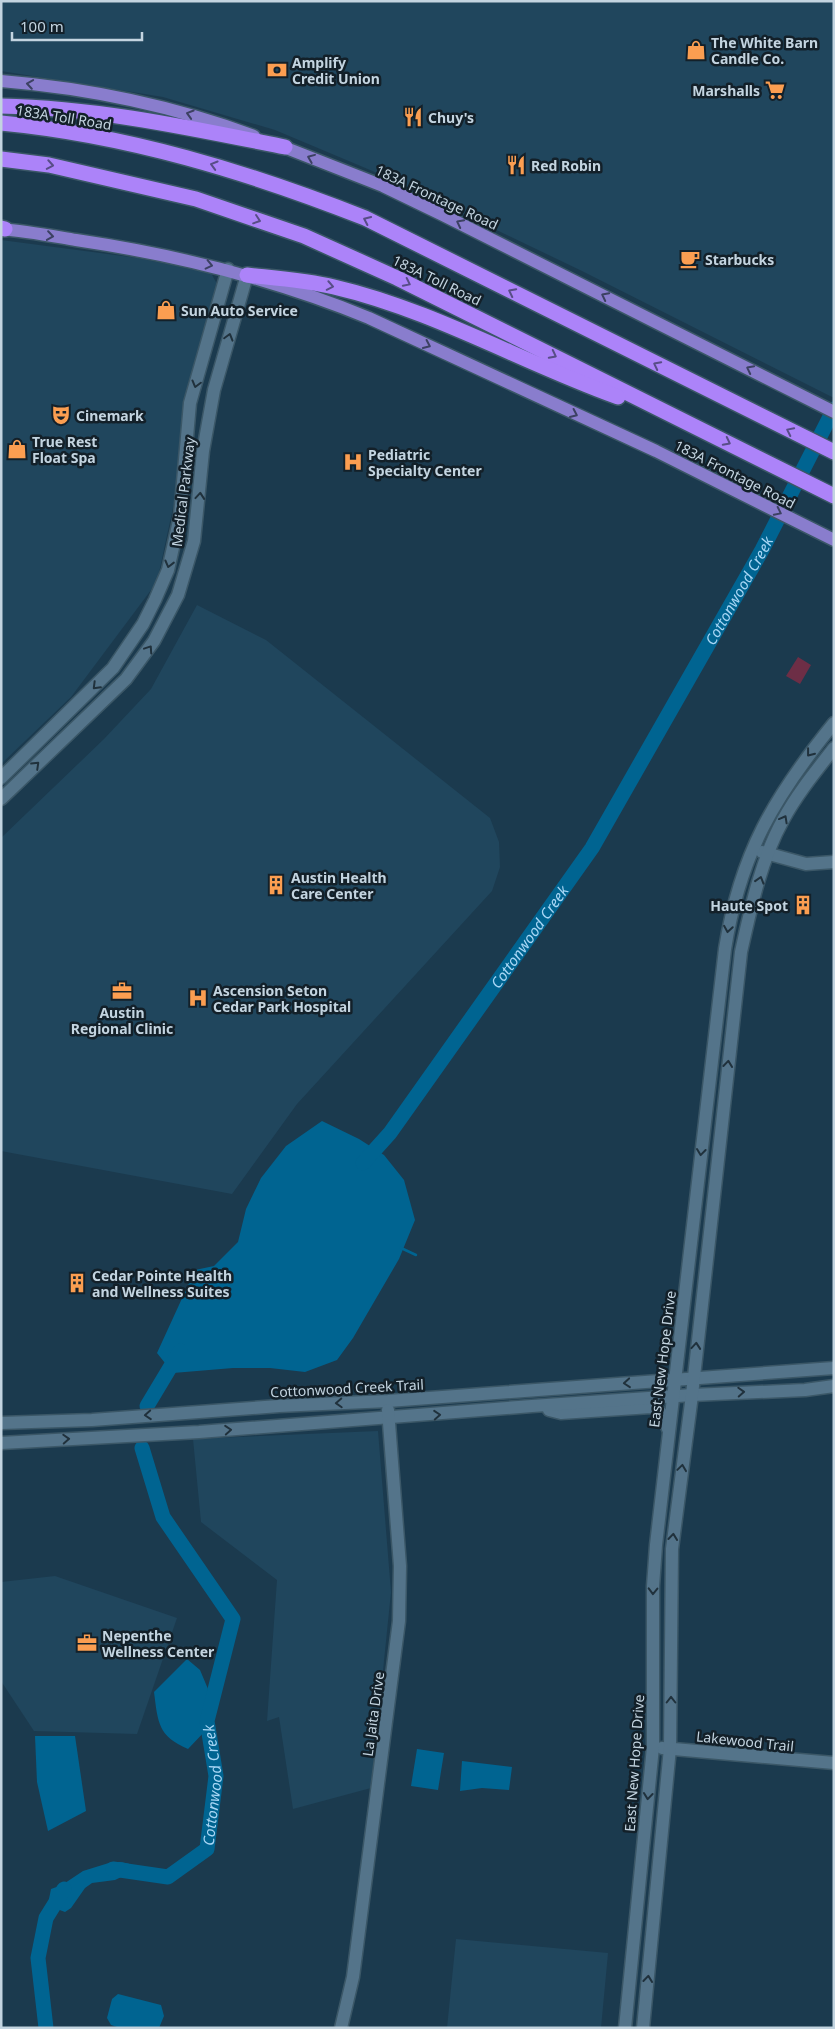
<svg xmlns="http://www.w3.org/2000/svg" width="835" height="2029" viewBox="0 0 835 2029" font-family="'Noto Sans',sans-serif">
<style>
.built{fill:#20465d}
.green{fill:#6d2e46}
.water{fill:#006491}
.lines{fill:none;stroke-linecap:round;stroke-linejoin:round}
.stream{stroke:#006491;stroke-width:2.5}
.river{stroke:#006491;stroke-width:15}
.minor-casing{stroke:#3b5767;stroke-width:15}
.major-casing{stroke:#3b5767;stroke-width:15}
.highway-casing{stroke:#3b5767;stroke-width:18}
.minor{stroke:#54748a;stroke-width:12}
.major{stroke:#897dcd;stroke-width:12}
.highway{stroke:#ac83f9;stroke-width:15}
.oneway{stroke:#3c4162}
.oneway2{stroke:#584d87}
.oneway3{stroke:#20313c}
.labels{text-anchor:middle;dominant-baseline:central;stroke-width:5;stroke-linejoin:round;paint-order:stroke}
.poi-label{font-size:14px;font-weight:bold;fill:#c3d4e0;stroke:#132029;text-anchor:start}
.street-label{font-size:14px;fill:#c3d4e0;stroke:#132029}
.water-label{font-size:15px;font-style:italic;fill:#a7d6f5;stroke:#132029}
</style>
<rect width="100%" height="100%" fill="#1b3a4e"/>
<g class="built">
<polygon points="1,1 833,1 834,398 582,271 382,175 275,130 163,97 1,71"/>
<polygon points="1,240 138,258 211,273 217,284 184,399 174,503 157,582 71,697 1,764"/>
<polygon points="197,605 266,640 490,818 499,842 500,867 492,891 297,1104 232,1194 1,1151 1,838 104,739 151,689"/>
<polygon points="378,1431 391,1592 371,1788 293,1809 279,1717 267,1721 277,1580 201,1522 193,1439"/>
<polygon points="55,1576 177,1618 137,1734 34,1731 1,1681 1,1582"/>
<polygon points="456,1939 608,1953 601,2028 447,2028"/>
</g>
<polygon class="green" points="798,657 811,665 800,684 786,676"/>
<g class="water">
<polygon points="322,1121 359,1139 384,1155 404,1180 415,1220 399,1259 353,1338 337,1360 305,1372 270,1368 233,1368 173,1373 157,1353 195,1270 214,1266 238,1242 246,1209 261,1178 286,1146"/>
<path d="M187 1659 200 1670 208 1689 205 1703 208 1728 188 1749C158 1736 158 1723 154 1692Z"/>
<polygon points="35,1736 75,1736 86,1811 48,1831 37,1782"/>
<polygon points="417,1749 444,1753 438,1790 411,1786"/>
<polygon points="462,1761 512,1767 509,1790 482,1788 460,1791"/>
<path d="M112 1862C122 1862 130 1862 138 1869L115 1880 92 1883 85 1888 71 1908 65 1912 57 1909 49 1899 51 1889 62 1885 83 1871Z"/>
<polygon points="118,1994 161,2005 164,2016 159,2028 120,2028 111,2025 107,2018 112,1999"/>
</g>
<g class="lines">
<polyline class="stream" points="401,1248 416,1255"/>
<g class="river">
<path id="s1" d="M363 1163 390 1133 592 848 762 550 834 409"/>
<polyline points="147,1406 180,1351"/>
<path id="s2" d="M113 1869 168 1877 207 1849 216 1776 207 1721 233 1619 163 1517 142 1448"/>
<polyline points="46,2028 38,1958 46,1918 64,1889"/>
</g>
<defs>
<g id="minor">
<polyline points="1,778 113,668 143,624 155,600 168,570 180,516 190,403 228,269"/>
<polyline points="1,799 126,679 154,641 178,595 194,541 203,451 214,390 247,275"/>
<polyline points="762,852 806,864 834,862"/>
<path d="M549 1410 561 1413 651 1407C663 1411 664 1418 668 1429"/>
<polyline points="1,1423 92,1420 279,1406 388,1401 834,1368"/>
<polyline points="1,1443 199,1432 532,1406 692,1395 805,1390 834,1386"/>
<polyline points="662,1748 834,1763"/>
<polyline points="341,2028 353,1977 399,1621 400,1566 388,1410"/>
<path d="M625 2028 653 1747V1586L656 1545 725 949C740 854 774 797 834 723"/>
<path d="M643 2028 670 1748 672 1549 692 1395 741 952C751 907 761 860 783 820 797 794 816 771 834 748"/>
</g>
<g id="major">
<path d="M1 81C86 88 174 106 254 136"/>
<polyline points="276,144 383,186 443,215 834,412"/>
<path d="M1 229C26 231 52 236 76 240 178 255 274 279 369 318L656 451 834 540"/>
</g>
<g id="highway">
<path d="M1 106C99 108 190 128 285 147"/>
<path d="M1 123C127 135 248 172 365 218L834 452"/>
<polyline points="1,159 49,165 196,199 304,236 397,278 834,496"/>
<polyline points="1,228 5,229"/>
<path d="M247 275C275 278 306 280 334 287 433 310 523 363 618 397"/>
</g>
</defs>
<use href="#minor" class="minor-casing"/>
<use href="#major" class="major-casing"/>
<use href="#highway" class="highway-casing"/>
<use href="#minor" class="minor"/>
<use href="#major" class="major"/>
<use href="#highway" class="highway"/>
</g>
<defs><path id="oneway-chevron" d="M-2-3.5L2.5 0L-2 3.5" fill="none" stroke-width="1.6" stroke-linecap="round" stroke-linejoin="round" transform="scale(1.25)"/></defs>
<g class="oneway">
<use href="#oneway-chevron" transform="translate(30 84) rotate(-171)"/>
<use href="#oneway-chevron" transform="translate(190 114) rotate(-163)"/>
<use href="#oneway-chevron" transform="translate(311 158) rotate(-158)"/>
<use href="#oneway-chevron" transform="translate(460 223) rotate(-153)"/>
<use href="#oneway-chevron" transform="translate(50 236) rotate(8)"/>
<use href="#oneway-chevron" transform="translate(209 265) rotate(13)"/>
<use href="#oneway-chevron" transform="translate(605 296) rotate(-153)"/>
<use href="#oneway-chevron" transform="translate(427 345) rotate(25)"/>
<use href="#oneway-chevron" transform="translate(750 369) rotate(-153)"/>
<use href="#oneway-chevron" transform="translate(574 414) rotate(25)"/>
<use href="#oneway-chevron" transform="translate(778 512) rotate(26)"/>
</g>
<g class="oneway2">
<use href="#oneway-chevron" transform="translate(50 165) rotate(10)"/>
<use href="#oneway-chevron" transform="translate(214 165) rotate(-164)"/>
<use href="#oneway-chevron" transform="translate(257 220) rotate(19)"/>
<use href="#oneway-chevron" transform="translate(367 220) rotate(-155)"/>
<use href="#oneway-chevron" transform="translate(407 283) rotate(26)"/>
<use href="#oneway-chevron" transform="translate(330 286) rotate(11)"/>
<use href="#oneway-chevron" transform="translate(512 292) rotate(-153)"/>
<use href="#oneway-chevron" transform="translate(553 355) rotate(27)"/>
<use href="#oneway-chevron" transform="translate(657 365) rotate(-153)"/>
<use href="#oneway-chevron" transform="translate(790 431) rotate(-154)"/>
<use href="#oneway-chevron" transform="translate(727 442) rotate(27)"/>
</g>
<g class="oneway3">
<use href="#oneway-chevron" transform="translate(229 337) rotate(-74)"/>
<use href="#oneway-chevron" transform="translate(196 384) rotate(105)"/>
<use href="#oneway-chevron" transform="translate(200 496) rotate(-85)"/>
<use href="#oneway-chevron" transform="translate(169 564) rotate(104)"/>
<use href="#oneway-chevron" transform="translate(149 649) rotate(-56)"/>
<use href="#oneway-chevron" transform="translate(96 686) rotate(135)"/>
<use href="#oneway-chevron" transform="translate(810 753) rotate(128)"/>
<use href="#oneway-chevron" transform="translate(36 765) rotate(-44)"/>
<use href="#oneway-chevron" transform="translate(784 819) rotate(-61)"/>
<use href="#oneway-chevron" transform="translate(760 880) rotate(-73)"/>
<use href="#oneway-chevron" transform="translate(728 929) rotate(99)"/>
<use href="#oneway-chevron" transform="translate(728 1064) rotate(-84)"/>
<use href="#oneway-chevron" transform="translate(701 1152) rotate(97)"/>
<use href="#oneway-chevron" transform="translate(696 1346) rotate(-85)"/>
<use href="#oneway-chevron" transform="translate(627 1383) rotate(175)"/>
<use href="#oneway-chevron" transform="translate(741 1392) rotate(-3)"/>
<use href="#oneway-chevron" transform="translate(339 1403) rotate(177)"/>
<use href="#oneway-chevron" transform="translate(148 1415) rotate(176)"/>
<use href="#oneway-chevron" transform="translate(437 1415) rotate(-4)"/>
<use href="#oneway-chevron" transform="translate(228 1430) rotate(-4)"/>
<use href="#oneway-chevron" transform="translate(66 1439) rotate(-3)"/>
<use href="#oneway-chevron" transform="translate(682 1468) rotate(-82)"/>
<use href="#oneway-chevron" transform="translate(673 1537) rotate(-84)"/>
<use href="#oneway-chevron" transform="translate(653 1591) rotate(91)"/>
<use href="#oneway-chevron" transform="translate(671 1700) rotate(-90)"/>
<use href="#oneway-chevron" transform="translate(648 1796) rotate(96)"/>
<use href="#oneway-chevron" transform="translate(648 1979) rotate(-84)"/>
</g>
<defs>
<symbol id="shop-bare" viewBox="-9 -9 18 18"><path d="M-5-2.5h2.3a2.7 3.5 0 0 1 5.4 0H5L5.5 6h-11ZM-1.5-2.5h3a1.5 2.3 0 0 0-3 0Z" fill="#fb9e51" stroke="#132029" stroke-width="2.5" paint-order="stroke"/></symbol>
<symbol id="bank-bare" viewBox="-9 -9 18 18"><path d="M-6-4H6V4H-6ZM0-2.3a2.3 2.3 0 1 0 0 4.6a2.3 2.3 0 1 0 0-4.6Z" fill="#fb9e51" stroke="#132029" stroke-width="2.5" paint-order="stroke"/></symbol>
<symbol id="supermarket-bare" viewBox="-9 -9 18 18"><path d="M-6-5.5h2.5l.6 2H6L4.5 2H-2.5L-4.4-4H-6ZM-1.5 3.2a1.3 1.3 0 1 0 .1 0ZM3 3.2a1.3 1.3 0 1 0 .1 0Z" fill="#fb9e51" stroke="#132029" stroke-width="2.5" paint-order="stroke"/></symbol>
<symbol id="restaurant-bare" viewBox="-9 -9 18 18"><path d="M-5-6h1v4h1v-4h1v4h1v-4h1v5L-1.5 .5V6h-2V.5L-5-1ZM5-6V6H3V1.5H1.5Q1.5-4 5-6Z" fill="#fb9e51" stroke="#132029" stroke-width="2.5" paint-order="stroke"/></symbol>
<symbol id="cafe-bare" viewBox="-9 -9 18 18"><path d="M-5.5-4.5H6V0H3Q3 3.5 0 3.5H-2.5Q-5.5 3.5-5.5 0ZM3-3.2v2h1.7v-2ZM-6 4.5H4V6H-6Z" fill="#fb9e51" stroke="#132029" stroke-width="2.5" paint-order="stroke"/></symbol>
<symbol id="theatre-bare" viewBox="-9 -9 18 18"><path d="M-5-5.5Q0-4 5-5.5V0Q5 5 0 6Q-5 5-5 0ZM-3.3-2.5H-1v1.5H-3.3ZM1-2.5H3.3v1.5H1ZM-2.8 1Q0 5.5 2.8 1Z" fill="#fb9e51" stroke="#132029" stroke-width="2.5" paint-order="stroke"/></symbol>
<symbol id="hospital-bare" viewBox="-9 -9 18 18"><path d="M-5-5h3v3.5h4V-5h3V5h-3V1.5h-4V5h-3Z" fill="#fb9e51" stroke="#132029" stroke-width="2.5" paint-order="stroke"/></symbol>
<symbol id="building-bare" viewBox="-9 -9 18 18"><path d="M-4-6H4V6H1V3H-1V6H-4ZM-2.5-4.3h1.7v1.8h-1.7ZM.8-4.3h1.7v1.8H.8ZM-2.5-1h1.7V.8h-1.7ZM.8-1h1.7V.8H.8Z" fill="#fb9e51" stroke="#132029" stroke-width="2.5" paint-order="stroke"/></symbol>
<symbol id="office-bare" viewBox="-9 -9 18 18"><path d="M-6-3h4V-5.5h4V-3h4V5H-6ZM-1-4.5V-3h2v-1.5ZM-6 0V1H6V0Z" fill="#fb9e51" stroke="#132029" stroke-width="2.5" paint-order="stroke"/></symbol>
</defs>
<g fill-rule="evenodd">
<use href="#shop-bare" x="682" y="36" width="28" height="28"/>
<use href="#bank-bare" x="263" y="56" width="28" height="28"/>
<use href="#supermarket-bare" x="761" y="76" width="28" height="28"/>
<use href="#restaurant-bare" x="399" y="103" width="28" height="28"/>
<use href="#restaurant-bare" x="502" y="151" width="28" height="28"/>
<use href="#cafe-bare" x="676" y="245" width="28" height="28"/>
<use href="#shop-bare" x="152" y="296" width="28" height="28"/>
<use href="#theatre-bare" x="47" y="401" width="28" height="28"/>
<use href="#shop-bare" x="3" y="435" width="28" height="28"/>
<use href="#hospital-bare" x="339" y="448" width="28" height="28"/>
<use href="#building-bare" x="262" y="871" width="28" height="28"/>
<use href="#building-bare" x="789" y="891" width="28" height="28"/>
<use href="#office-bare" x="108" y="977" width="28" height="28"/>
<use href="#hospital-bare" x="184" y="984" width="28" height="28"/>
<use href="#building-bare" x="63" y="1269" width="28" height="28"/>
<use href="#office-bare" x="73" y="1629" width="28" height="28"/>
</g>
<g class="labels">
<g class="poi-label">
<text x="711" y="42">The White Barn<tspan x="711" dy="16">Candle Co.</tspan></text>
<text x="292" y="62">Amplify<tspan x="292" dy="16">Credit Union</tspan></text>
<text x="760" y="90" text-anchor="end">Marshalls</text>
<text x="428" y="117">Chuy's</text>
<text x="531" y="165">Red Robin</text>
<text x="705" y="259">Starbucks</text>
<text x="181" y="310">Sun Auto Service</text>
<text x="76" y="415">Cinemark</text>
<text x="32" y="441">True Rest<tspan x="32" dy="16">Float Spa</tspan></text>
<text x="368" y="454">Pediatric<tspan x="368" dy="16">Specialty Center</tspan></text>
<text x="291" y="877">Austin Health<tspan x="291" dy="16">Care Center</tspan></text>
<text x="788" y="905" text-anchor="end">Haute Spot</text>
<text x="213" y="990">Ascension Seton<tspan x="213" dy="16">Cedar Park Hospital</tspan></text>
<text x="122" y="1012" text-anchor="middle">Austin<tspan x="122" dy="16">Regional Clinic</tspan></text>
<text x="92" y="1275">Cedar Pointe Health<tspan x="92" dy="16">and Wellness Suites</tspan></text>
<text x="102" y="1635">Nepenthe<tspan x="102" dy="16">Wellness Center</tspan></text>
</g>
<g class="street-label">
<text transform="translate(64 117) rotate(9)">183A Toll Road</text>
<text transform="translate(437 197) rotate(25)">183A Frontage Road</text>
<text transform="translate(437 280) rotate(26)">183A Toll Road</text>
<text transform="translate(735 474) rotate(27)">183A Frontage Road</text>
<text transform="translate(183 492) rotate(-83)">Medical Parkway</text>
<text transform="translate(662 1359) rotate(-83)">East New Hope Drive</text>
<text transform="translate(347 1388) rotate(-3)">Cottonwood Creek Trail</text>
<text transform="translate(373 1714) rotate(-82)">La Jaita Drive</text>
<text transform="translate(745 1741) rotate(6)">Lakewood Trail</text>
<text transform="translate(634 1763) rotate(-86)">East New Hope Drive</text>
</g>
<g class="water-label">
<text stroke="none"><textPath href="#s1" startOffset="686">Cottonwood Creek</textPath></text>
<text stroke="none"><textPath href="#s1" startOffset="281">Cottonwood Creek</textPath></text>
<text stroke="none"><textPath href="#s2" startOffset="168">Cottonwood Creek</textPath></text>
</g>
</g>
<rect width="835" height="2029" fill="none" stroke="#c3d4e0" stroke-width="5"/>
<path d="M12 32v8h130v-8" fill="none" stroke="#c3d4e0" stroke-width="2.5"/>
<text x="20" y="32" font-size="15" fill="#c3d4e0" stroke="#132029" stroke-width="4" paint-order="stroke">100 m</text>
</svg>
